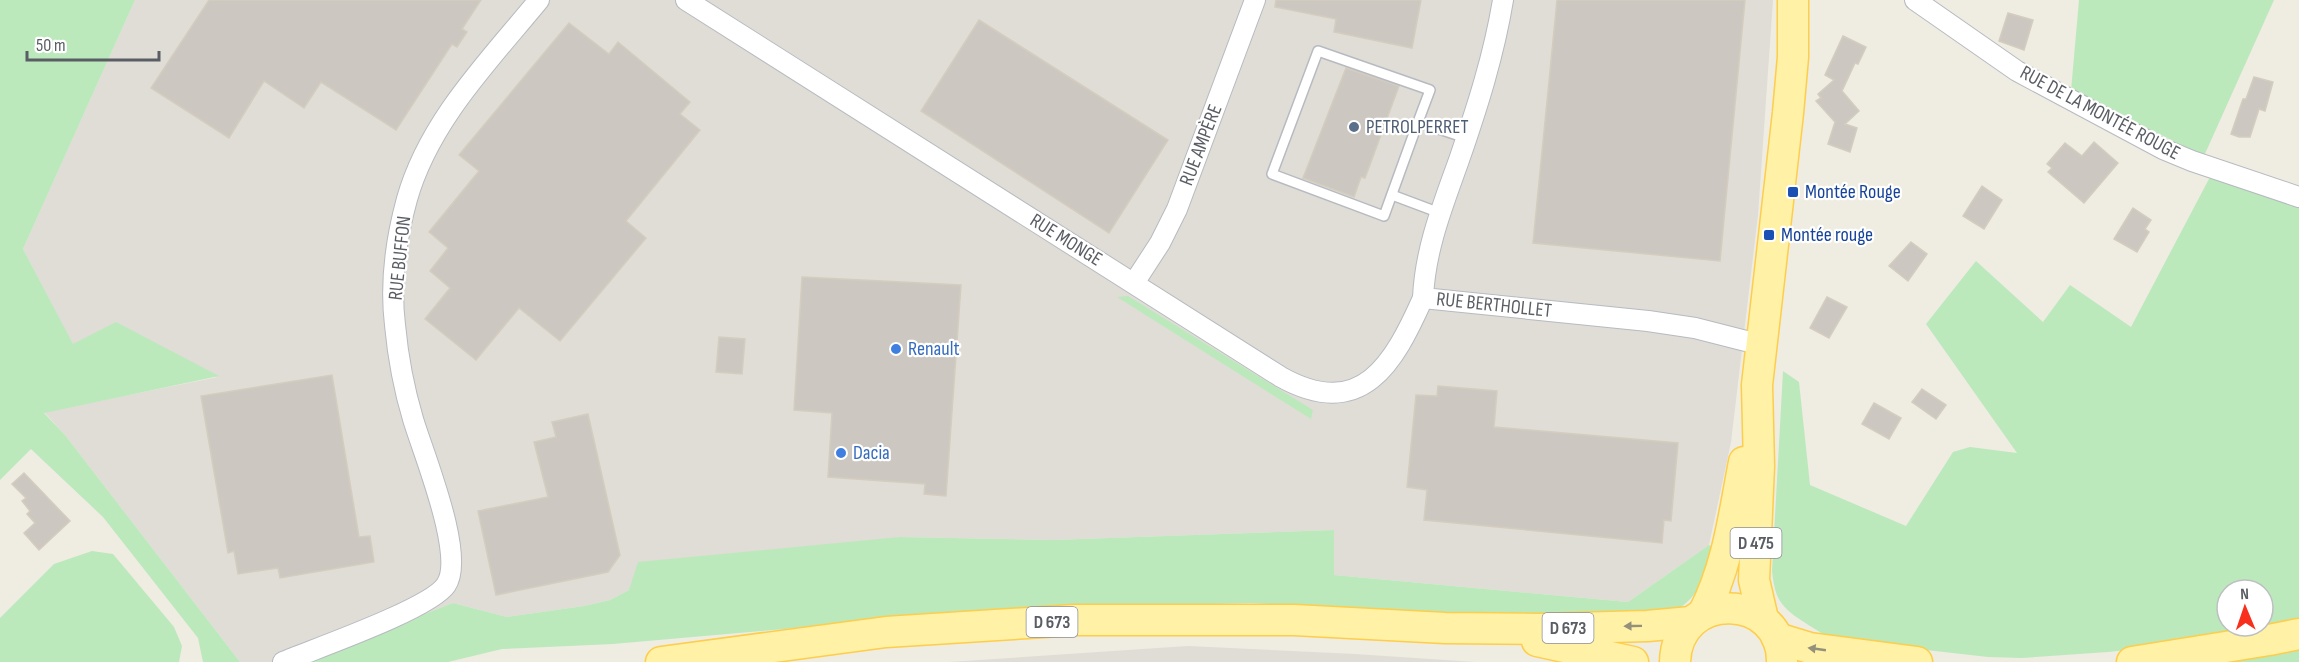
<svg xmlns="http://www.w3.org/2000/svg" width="2299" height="662" viewBox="0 0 2299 662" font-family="'Sofia Sans Condensed',sans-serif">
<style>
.industrial{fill:#dfddd6}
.green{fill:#bbe9bc;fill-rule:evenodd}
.building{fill:#ccc8c1;stroke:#d4cdbf;stroke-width:1.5}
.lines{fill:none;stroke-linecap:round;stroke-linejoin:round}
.lane-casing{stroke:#b7bac0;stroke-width:12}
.street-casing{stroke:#b7bac0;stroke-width:22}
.primary-casing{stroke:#fecd4b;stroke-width:33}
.lane{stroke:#fff;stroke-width:9}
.street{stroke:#fff;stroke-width:20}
.primary{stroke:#fff1a6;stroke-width:30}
.oneway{fill:#94917b}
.service-dot{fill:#5c6f8a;stroke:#fff;stroke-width:2}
.transit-dot{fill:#1a4fb4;stroke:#fff;stroke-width:2}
.shop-dot{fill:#3f7fe0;stroke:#fff;stroke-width:2}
.labels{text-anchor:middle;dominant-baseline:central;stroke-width:4.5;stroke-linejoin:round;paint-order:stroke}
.shield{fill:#fff;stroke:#8c8e92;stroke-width:1.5}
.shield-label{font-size:18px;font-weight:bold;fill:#5a5e64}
.street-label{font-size:20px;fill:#5a5e64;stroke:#fff}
.service-label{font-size:20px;fill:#4e5e75;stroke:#fff;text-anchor:start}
.transit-label{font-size:20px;fill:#164399;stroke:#fff;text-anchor:start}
.shop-label{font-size:20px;fill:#366cbe;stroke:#fff;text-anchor:start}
</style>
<rect width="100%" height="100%" fill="#efece2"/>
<g class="industrial">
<polygon points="135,0 1773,0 1758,215 1731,442 1709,545 1628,602 1334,575 1334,530 1052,540 900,537 629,590 610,600 584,606 507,617 453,603 300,662 240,662 65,435 44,412 218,377 73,345 23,249"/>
<polygon points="1188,646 1355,654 1475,662 949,662"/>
</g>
<g class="green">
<polygon points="0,0 135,0 23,249 73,344 116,322 219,376 44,413 65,435 240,662 203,662 198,638 103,517 31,449 0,480"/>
<polygon points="2079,0 2274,0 2204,156 2071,91"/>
<path d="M2210 177 2299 203V622L2188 643 2108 652 2022 658 1988 657 1829 639C1813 625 1785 616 1777 595 1774 588 1773 579 1772 571L1783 371 1799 382 1810 485 1906 526 1953 452 1970 447 2017 453 1926 324 1976 261 2043 322 2070 285 2131 327ZM2227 590H2263V626H2227Z"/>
<polygon points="1128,296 1313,410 1311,419 1117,297"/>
<path d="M1334 530V575L1628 602 1709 545 1713 547C1705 577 1699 600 1669 614L1472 615 1251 603 1001 610 613 644 502 649 448 662H300L453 603 507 617 584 606 610 600 629 590 638 562 900 537 1052 540Z"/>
<polygon points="92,551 113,554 174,627 182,646 179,662 0,662 0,618 54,564"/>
<polygon points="2299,647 2299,662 2216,662"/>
</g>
<g class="building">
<polygon points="209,0 481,0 462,29 467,32 457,47 452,44 396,130 321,82 304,108 264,81 229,138 151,88"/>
<polygon points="1276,0 1421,0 1412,48 1334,32 1336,19 1275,7"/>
<polygon points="1557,0 1745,0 1720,261 1533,243"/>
<polygon points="2008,13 2033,20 2024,50 1999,41"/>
<polygon points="979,20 1168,140 1109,233 921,111"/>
<polygon points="569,23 609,54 618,42 690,102 680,114 700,130 626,221 646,238 560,341 519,308 476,360 425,319 450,288 430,271 448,248 429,232 479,171 459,155"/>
<polygon points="1843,36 1866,47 1858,64 1855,63 1842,91 1859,111 1845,124 1857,128 1850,152 1828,144 1835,122 1816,101 1821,98 1818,94 1834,80 1825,75"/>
<polygon points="1346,68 1399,86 1365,178 1361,177 1354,197 1303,178"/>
<polygon points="2254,77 2273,82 2265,111 2259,109 2250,137 2239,137 2231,134 2243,99 2246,99"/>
<polygon points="2094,142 2118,163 2084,203 2048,172 2052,168 2047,164 2065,143 2082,156"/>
<polygon points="1982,186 2002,200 1984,229 1963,216"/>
<polygon points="2133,208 2151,220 2145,229 2149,232 2137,252 2114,239"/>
<polygon points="1911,242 1927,254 1908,281 1889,266"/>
<polygon points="802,277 961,285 946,496 924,494 925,484 828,477 832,413 794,410"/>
<polygon points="1827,297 1847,307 1829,338 1810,328"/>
<polygon points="719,337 745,339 742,374 716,372"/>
<polygon points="332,375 359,537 370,536 374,562 280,578 278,568 238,574 234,551 228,553 201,396"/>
<polygon points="1438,386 1497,391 1494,427 1678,443 1671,521 1664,520 1662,543 1424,520 1427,490 1407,487 1416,395 1437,396"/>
<polygon points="1922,389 1946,405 1936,419 1912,402"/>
<polygon points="1874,403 1901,418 1889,439 1862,424"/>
<polygon points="588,414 620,555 608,572 496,595 478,511 548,497 534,442 556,437 552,422"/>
<polygon points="24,473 70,521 39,550 24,533 35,523 27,514 30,511 22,501 26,498 12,484"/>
</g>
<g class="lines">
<defs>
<g id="lane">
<polyline points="1418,122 1384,216 1272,174 1318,51 1430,90 1418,122 1466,138"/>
<polyline points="1392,195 1440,213"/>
</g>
<g id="street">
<path d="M686 0 1281 377C1362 422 1394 363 1423 298"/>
<path d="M1503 0C1494 55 1477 108 1459 160 1443 205 1425 249 1423 298L1648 321 1695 328 1746 341 1763 344"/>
<polyline points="1915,0 2017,71 2163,149 2192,161 2299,197"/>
<polyline points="1134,283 1160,243 1177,209 1255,0"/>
<path d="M283 662C314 649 430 609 446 585 466 556 423 453 413 419 404 389 398 357 395 325 390 284 396 239 407 199 429 121 489 61 539 0"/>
</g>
<g id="primary">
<path d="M1703 614C1728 566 1734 514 1744 462"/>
<polyline points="1763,619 1754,580 1759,466 1757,385 1788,113 1793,57 1793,0"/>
<polyline points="1777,638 1810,648 1917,662"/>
<polyline points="1537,641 1633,662"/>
<polyline points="661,662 886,632 1075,620 1294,620 1445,628 1539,629 1647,626 1691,622"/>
<path d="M1675 662C1677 589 1783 592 1782 662"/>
<polyline points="2132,662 2269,640 2299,634"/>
</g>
</defs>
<use href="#lane" class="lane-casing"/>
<use href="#street" class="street-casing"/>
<use href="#primary" class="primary-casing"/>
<use href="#lane" class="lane"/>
<use href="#street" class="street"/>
<use href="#primary" class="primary"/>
</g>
<defs><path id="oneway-solid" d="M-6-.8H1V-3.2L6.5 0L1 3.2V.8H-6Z" transform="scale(1.5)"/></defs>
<g class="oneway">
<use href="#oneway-solid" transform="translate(1633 626) rotate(179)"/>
<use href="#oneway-solid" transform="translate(1817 649) rotate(-172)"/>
</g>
<circle class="service-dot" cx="1354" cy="127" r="6"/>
<g class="transit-dot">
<rect x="1787" y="186" width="12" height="12" rx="3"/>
<rect x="1763" y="229" width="12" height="12" rx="3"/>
</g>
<g class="shop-dot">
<circle cx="896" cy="349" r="6"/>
<circle cx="841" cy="453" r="6"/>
</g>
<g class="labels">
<g class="shield">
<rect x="1730.5" y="528" width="51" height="30" rx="4.5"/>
<rect x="1026.5" y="607" width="51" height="30" rx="4.5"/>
<rect x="1542.5" y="613" width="51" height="30" rx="4.5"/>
</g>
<g class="shield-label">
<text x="1756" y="543">D 475</text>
<text x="1052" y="622">D 673</text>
<text x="1568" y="628">D 673</text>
</g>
<g class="street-label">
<text transform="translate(2100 113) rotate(28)">RUE DE LA MONTÉE ROUGE</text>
<text transform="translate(1201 145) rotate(-69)">RUE AMPÈRE</text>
<text transform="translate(1066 240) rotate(32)">RUE MONGE</text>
<text transform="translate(400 258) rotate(-84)">RUE BUFFON</text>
<text transform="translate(1494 305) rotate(6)">RUE BERTHOLLET</text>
</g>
<g class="service-label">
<text x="1366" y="127">PETROLPERRET</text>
</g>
<g class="transit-label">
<text x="1805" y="192">Montée Rouge</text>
<text x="1781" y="235">Montée rouge</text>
</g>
<g class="shop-label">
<text x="908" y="349">Renault</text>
<text x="853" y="453">Dacia</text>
</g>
</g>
<g transform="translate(2245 608) rotate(358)"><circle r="28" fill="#ffffff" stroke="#bdbfc1" stroke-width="1.5"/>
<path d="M0-4.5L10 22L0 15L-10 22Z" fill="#f92f1d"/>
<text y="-9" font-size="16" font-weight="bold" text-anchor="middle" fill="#5a5e64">N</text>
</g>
<path d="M27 51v9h132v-9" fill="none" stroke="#5a5e64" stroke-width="3"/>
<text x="36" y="51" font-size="18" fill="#5a5e64" stroke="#ffffff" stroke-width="4.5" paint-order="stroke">50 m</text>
</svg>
